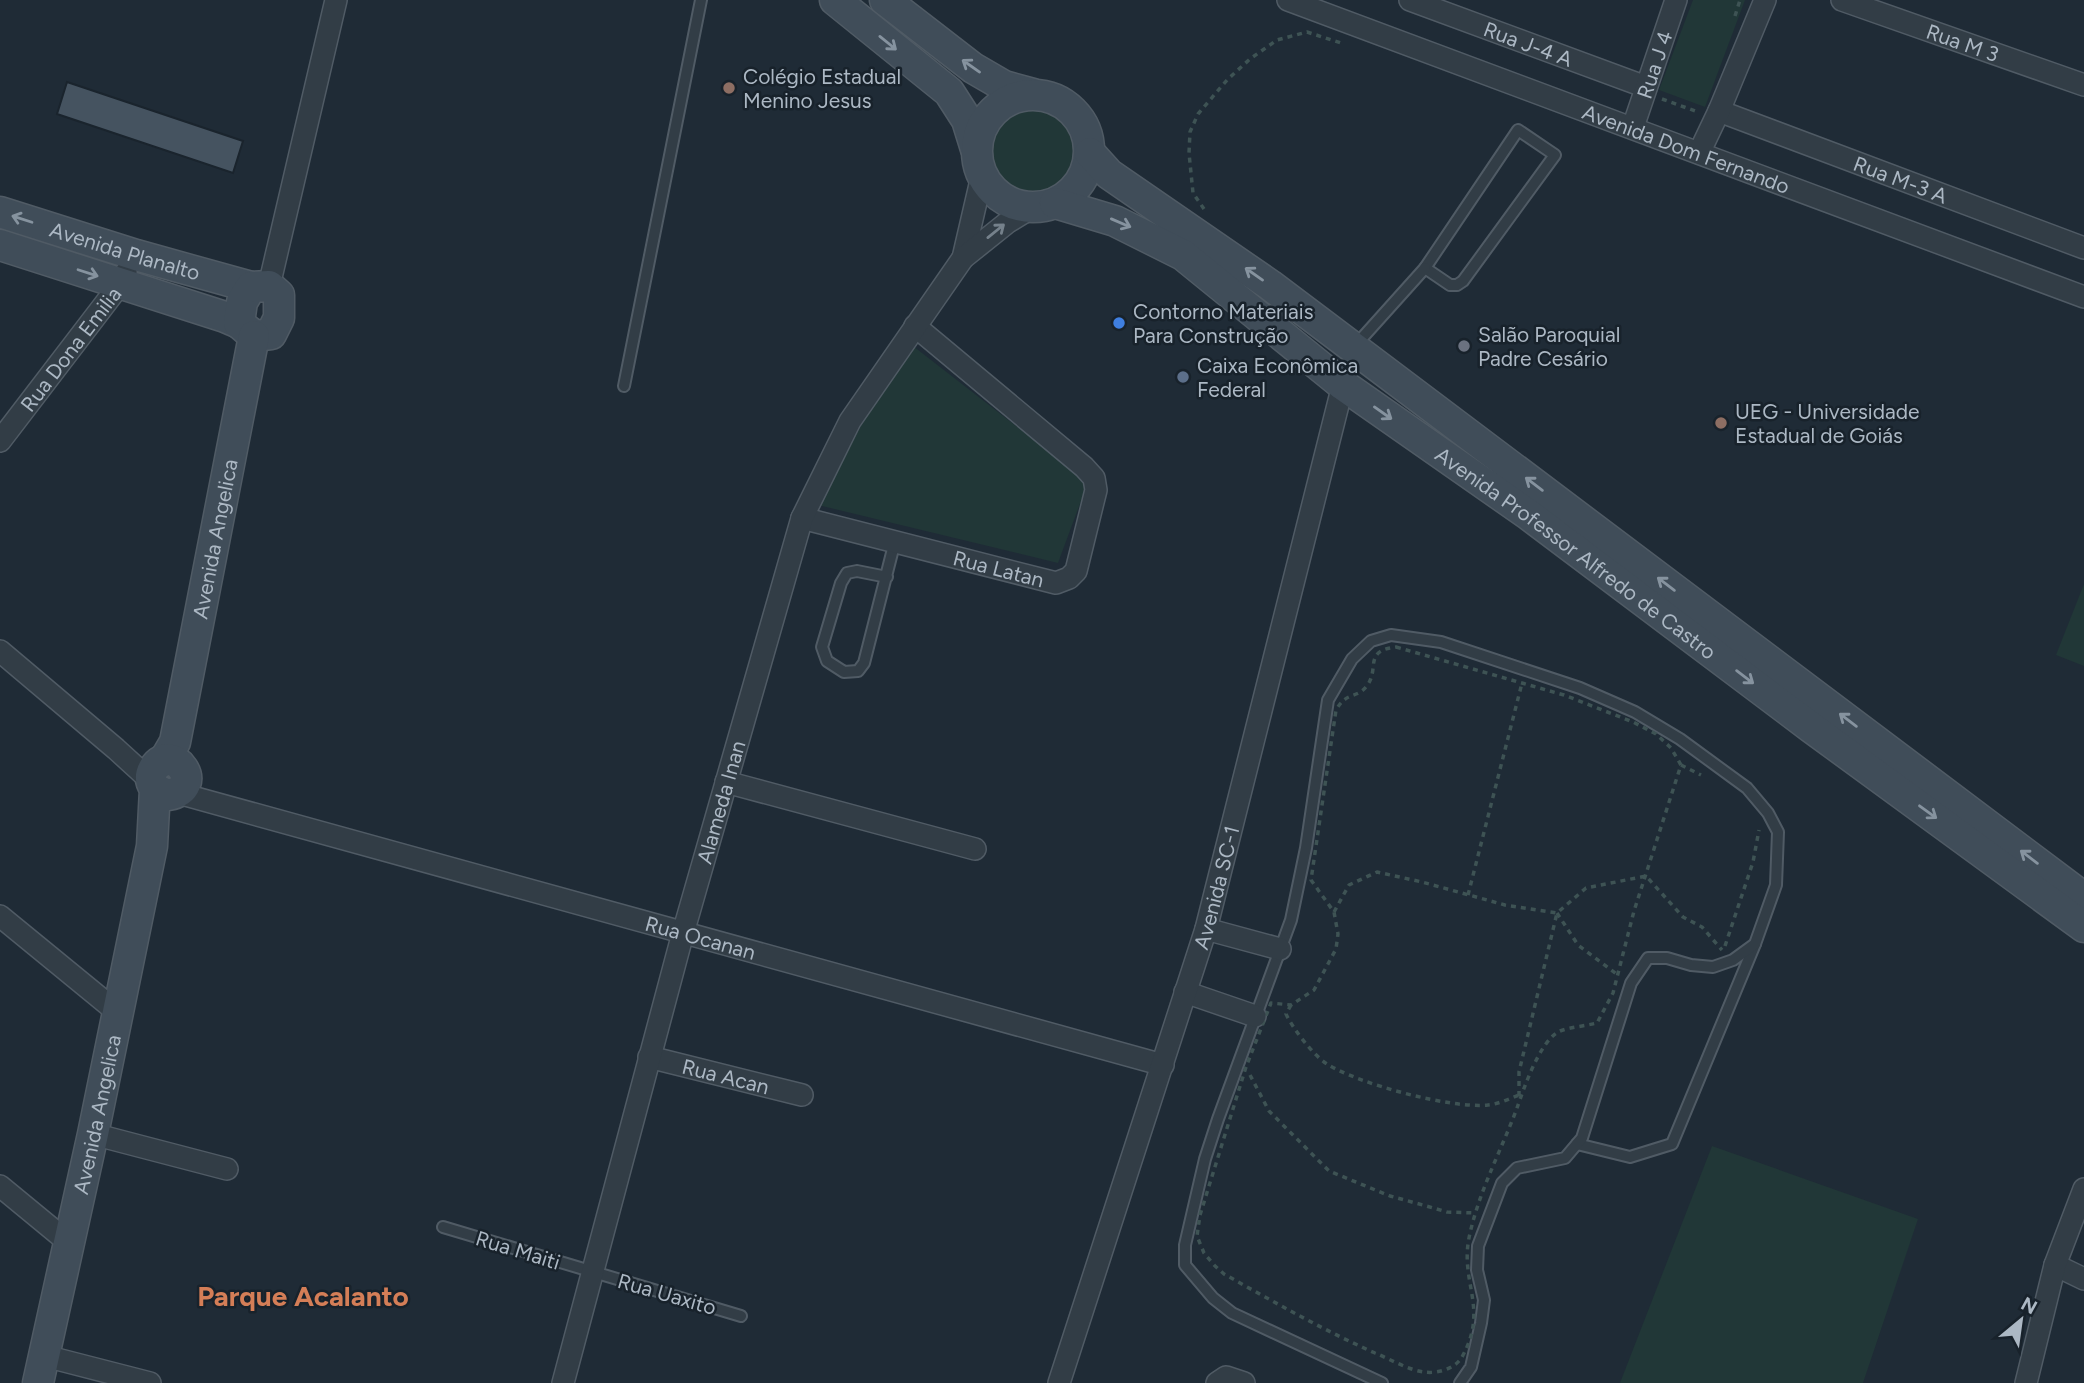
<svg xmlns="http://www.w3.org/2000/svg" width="2084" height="1383" viewBox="0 0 2084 1383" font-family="Figtree,sans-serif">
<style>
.green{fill:#213737}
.building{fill:#455360;stroke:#1a242d;stroke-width:2}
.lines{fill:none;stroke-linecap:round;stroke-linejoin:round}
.lane-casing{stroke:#505b65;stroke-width:14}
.street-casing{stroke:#505b65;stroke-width:24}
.secondary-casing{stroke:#505b65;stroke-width:33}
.path{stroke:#3e5354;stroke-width:3.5;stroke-dasharray:5 5;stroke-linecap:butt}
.lane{stroke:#323d46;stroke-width:10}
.street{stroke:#323d46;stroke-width:21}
.secondary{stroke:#404d59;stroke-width:30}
.oneway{stroke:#86939f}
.oneway2{stroke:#75818b}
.education-dot{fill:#8d6e63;stroke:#18222b;stroke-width:2.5}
.shop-dot{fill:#3f7fe0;stroke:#18222b;stroke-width:2.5}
.worship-dot{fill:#6b7280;stroke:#18222b;stroke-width:2.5}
.service-dot{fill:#5c6f8a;stroke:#18222b;stroke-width:2.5}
.labels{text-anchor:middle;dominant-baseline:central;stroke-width:5;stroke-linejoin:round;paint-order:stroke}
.street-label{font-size:21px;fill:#acb8c4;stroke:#18222b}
.poi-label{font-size:21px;fill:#acb8c4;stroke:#18222b;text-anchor:start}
.district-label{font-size:28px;font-weight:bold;fill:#d47e57;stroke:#18222b}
</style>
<rect width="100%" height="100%" fill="#1f2b36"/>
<g class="green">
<polygon points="1693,0 1745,0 1705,107 1659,90"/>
<circle cx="1033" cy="150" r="43"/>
<polygon points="913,346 1088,482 1058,563 818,505 875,400"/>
<polygon points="2084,584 2084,666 2056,655"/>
<polygon points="1712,1146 1918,1219 1863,1383 1620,1383"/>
</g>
<polygon class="building" points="67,82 243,141 233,173 57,114"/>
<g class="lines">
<defs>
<g id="lane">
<polygon points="1518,130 1555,155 1463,281 1457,285 1450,285 1425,268"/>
<polyline points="1354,347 1425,268"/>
<polyline points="624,386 701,0"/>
<polyline points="887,577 857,571 847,573 841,583 822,647 827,661 844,672 858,671 864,663 895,541"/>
<polyline points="1577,1144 1630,1157 1672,1144 1755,944"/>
<polyline points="443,1227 741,1316"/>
<polyline points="1382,1383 1232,1313 1213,1298 1185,1265 1185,1245 1205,1159 1218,1119 1291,920 1306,848 1328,700 1352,659 1371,641 1391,635 1441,642 1580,688 1635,712 1680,739 1747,788 1768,813 1778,832 1776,885 1755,944 1733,960 1713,967 1691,965 1667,958 1648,958 1631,983 1582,1138 1565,1158 1517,1168 1502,1183 1478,1246 1477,1270 1484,1300 1481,1323 1471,1367 1460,1383"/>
</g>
<g id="street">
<path id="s1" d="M1288 0 2084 297"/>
<path id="s2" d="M1410 0 1646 87"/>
<path id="s3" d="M1842 0 2084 85"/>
<path id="s4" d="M1719 111 2084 248"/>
<path id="s5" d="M1633 127 1676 0"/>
<polyline points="1699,153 1719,111 1765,0"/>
<polyline points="963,258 982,176"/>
<polyline points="269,286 336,0"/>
<path id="s6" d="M0 441 121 283 126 272"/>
<path id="s7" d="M802 518 1056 583 1069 578 1076 571 1096 490 1094 478 1084 467 915 326"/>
<polyline points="0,651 116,749 151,781"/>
<polyline points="726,782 975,849"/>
<path id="s8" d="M178 793 1163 1065"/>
<polyline points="0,916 116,1011"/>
<polyline points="1206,929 1280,949"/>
<polyline points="1185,992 1255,1016"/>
<path id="s9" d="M649 1057 802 1095"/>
<polyline points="93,1134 227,1169"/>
<polyline points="0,1186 68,1242"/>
<polyline points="2055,1265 2084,1279"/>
<polyline points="45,1356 150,1383"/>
<path id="s10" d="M563 1383 683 933 802 518 850 421 963 258 1008 222 1031 208"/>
<path id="s11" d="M1059 1383 1206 929 1343 385"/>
<polyline points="1217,1383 1226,1377 1244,1383"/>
<polyline points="2026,1383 2055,1265 2084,1189"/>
</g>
<g id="secondary">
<polyline points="835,0 949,92 967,120 976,149"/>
<polyline points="885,0 973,68 1004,86 1033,94"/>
<circle cx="1033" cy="151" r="56"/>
<polyline points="1090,153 1109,174 1270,285 2084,898"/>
<path id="s12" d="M1055 203 1115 221 1183 255 1343 385 1529 515 1812 728 2084 927"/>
<path id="s13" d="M0 212 136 255 251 287"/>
<polyline points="0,245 225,317 239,323"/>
<polygon points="269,286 279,295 279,318 271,334 254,336 239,323 242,302 251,287"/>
<path id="s14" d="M164 761 175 742 254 336"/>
<path id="s15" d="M38 1383 93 1134 152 846 155 789C151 783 149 776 154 768 172 740 208 788 168 795L155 789"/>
</g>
</defs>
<use href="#lane" class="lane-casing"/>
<use href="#street" class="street-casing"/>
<use href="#secondary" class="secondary-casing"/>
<g class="path">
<polyline points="1735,16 1740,0"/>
<polyline points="1662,99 1698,112"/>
<polyline points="1204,209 1193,193 1189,153 1190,132 1198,114 1227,80 1250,59 1277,40 1307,32 1341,43"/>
<path d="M1396 647 1564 695 1633 722 1656 734 1671 748 1681 765 1634 911 1613 993 1597 1023C1585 1026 1571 1027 1560 1031 1540 1040 1524 1088 1517 1108 1501 1151 1478 1193 1469 1238 1460 1283 1489 1309 1462 1357 1455 1369 1437 1374 1424 1372 1408 1370 1390 1359 1375 1353 1323 1330 1274 1302 1224 1274L1214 1265 1204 1253 1197 1236 1200 1215 1246 1067 1271 1003 1291 1005 1314 990 1336 949 1338 934 1334 912 1311 880 1336 710C1347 691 1356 699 1366 687 1381 669 1362 651 1396 647Z"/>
<polyline points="1681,765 1701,775"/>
<polyline points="1468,895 1522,683"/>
<polyline points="1334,912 1349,885 1377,872 1422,882 1505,905 1557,913 1586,888 1646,876 1683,917 1702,927 1722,950"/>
<polyline points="1557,913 1578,945 1618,975"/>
<polyline points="1725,946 1753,862 1759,830"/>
<path d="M1291 1005 1286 1014C1293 1029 1314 1056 1327 1064 1359 1084 1451 1109 1488 1105 1498 1104 1509 1099 1519 1095"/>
<polyline points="1250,1075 1269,1111 1329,1171 1390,1196 1423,1205 1447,1212 1475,1213"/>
<polyline points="1519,1096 1519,1072 1557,913"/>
</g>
<use href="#lane" class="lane"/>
<use href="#street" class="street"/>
<use href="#secondary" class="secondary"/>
</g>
<defs><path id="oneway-shaft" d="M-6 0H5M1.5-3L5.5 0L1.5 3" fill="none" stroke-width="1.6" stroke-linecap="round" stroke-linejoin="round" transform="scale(1.75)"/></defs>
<g class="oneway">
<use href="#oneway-shaft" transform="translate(888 43) rotate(39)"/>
<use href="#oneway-shaft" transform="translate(971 66) rotate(-145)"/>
<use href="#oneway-shaft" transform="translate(22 219) rotate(-162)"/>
<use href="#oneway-shaft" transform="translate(1121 223) rotate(23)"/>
<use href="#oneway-shaft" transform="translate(88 273) rotate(18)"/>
<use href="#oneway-shaft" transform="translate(1254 274) rotate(-145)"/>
<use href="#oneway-shaft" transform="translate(1383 413) rotate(35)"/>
<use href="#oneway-shaft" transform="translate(1534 484) rotate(-143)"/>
<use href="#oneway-shaft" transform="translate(1666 584) rotate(-143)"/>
<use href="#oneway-shaft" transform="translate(1745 677) rotate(37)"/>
<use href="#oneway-shaft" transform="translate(1848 720) rotate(-143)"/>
<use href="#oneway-shaft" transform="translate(1928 812) rotate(36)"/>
<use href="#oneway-shaft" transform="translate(2029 857) rotate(-143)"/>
</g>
<use class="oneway2" href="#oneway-shaft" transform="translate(996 231) rotate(-39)"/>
<g class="education-dot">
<circle cx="729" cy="88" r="7"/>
<circle cx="1721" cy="423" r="7"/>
</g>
<circle class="shop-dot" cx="1119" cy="323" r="7"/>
<circle class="worship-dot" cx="1464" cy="346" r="7"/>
<circle class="service-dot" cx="1183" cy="377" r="7"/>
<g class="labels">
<g class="street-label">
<text stroke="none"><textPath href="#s2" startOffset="126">Rua J-4 A</textPath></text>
<text stroke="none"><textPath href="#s3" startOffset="128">Rua M 3</textPath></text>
<text stroke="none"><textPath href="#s5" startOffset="66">Rua J 4</textPath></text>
<text stroke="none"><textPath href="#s1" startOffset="425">Avenida Dom Fernando</textPath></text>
<text stroke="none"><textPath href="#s4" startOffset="194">Rua M-3 A</textPath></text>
<text stroke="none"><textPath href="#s13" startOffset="131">Avenida Planalto</textPath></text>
<text stroke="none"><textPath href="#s6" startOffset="116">Rua Dona Emilia</textPath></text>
<text stroke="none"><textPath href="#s14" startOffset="229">Avenida Angelica</textPath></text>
<text stroke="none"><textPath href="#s12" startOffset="632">Avenida Professor Alfredo de Castro</textPath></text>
<text stroke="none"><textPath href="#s7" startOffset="203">Rua Latan</textPath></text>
<text stroke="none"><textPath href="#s10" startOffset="602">Alameda Inan</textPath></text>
<text stroke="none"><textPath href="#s11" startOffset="520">Avenida SC-1</textPath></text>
<text stroke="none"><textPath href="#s8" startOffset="542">Rua Ocanan</textPath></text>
<text stroke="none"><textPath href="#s9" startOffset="79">Rua Acan</textPath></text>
<text stroke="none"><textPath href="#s15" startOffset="275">Avenida Angelica</textPath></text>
<text transform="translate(518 1250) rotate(17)">Rua Maiti</text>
<text transform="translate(667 1294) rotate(16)">Rua Uaxito</text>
</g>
<g class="poi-label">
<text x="743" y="76">Colégio Estadual<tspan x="743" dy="24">Menino Jesus</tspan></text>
<text x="1133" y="311">Contorno Materiais<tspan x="1133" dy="24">Para Construção</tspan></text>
<text x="1478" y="334">Salão Paroquial<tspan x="1478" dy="24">Padre Cesário</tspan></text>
<text x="1197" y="365">Caixa Econômica<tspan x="1197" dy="24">Federal</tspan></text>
<text x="1735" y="411">UEG - Universidade<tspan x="1735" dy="24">Estadual de Goiás</tspan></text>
</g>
<g class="district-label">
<text x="303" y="1296">Parque Acalanto</text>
</g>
</g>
<g transform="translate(2021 1320) rotate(29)" stroke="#18222b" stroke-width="5" paint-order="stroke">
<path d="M0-5L12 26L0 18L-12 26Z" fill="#acb8c4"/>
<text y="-10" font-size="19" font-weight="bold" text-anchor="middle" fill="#acb8c4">N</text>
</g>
</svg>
